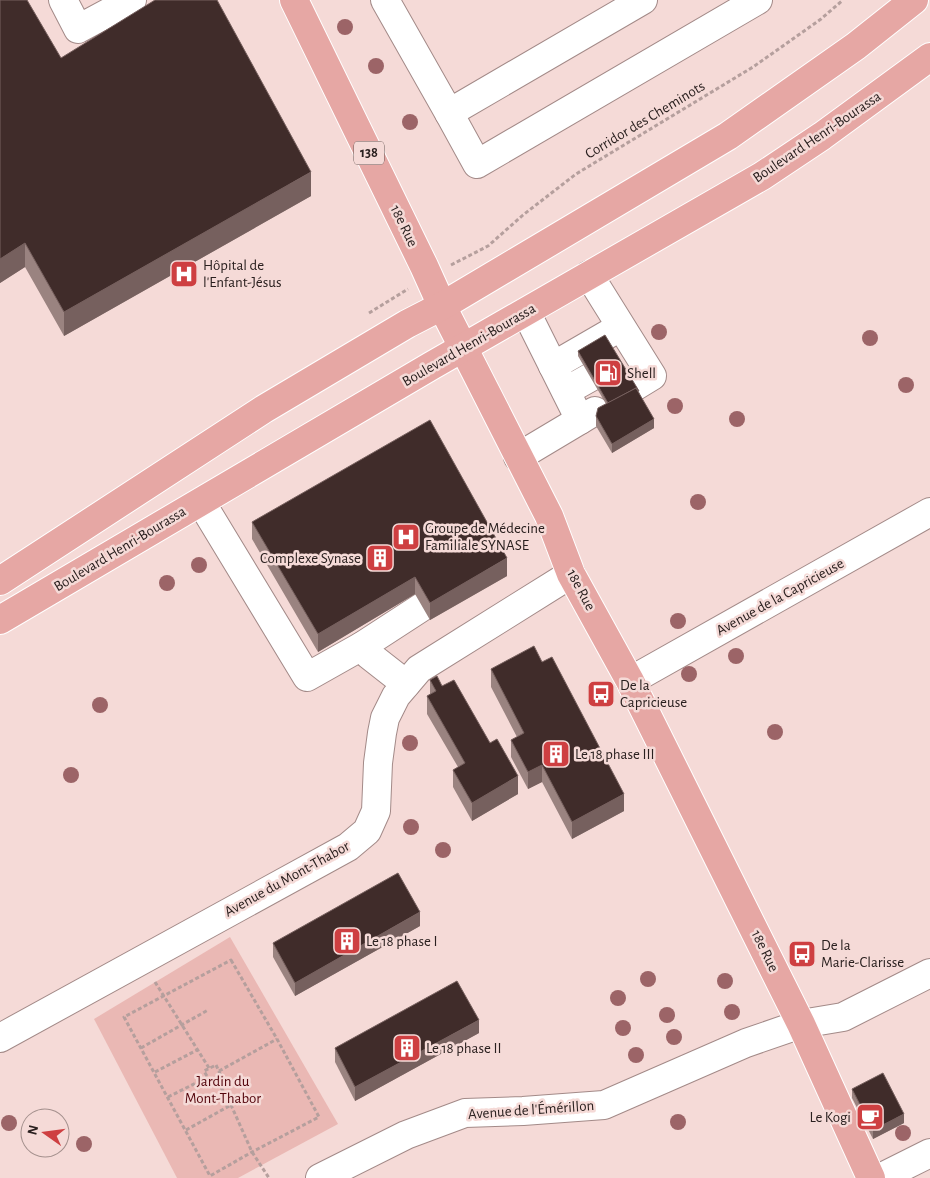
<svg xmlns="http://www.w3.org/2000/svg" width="930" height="1178" viewBox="0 0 930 1178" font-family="'Alegreya Sans',sans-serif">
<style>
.green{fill:#eab8b4}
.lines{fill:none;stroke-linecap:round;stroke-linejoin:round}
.minor-casing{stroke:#a38a88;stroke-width:30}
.major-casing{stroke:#fff;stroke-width:30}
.path{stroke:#b59f9d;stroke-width:3;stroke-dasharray:4 2.5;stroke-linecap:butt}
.minor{stroke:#fff;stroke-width:28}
.major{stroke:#e6a7a4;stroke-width:28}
.tree{fill:#9c6467}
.wall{fill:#9a8380}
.shaded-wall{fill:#76605e}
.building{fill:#402c2a;stroke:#76605e}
.labels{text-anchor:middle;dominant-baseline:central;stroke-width:5;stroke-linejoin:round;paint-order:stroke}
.shield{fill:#f5dad7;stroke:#675856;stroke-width:1}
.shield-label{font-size:14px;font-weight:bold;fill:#2a201f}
.street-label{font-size:15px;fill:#2a201f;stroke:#f5dad7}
.poi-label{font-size:15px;fill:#2a201f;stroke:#f5dad7;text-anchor:start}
.park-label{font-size:15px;fill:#53040b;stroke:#f5dad7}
</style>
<rect width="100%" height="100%" fill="#f5dad7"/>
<polygon class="green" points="230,937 338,1124 238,1178 177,1178 94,1019"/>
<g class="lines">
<defs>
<g id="minor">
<polyline points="63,0 78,29 132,0"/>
<polyline points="385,0 449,113 643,0"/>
<polyline points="449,113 477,164 758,0"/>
<polyline points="589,275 652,376 634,387"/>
<polyline points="526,312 580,420"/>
<polyline points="553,366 610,333"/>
<polyline points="566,391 591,377"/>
<polyline points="518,457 595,411"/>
<polyline points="201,502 307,677 362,646 422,607"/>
<polyline points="362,646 369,655 406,684"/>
<polyline points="630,681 930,512"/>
<polyline points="0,1038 348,847 367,831 376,811 378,763 382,733 385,718 396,696 419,669 571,574"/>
<polyline points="320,1178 406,1135 465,1113 523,1111 604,1105 746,1043 801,1024 843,1017 930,973"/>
<polyline points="880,1178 930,1153"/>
</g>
<g id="major">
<polyline points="294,0 424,266 442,306 549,516 571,574 630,681 801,1024 871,1178"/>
<polyline points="0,581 264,409 407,324 442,306 728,136 856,46 914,0"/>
<polyline points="0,620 431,366 762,176 822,136 930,57"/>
</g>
</defs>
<use href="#minor" class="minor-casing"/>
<use href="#major" class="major-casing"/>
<g class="path">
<polyline points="451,265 488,246 523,215 576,174 753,67 821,19 843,0"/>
<polyline points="369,313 408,289"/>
<polygon points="231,960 277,1039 319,1117 252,1152 210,1176 124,1017"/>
<polyline points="155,982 209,1068"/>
<polyline points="141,1048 208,1010"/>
<polygon points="216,1065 223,1080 212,1085 204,1071"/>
<polyline points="219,1071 277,1039"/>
<polyline points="155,1072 197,1050"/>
<polyline points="218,1082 231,1105 252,1152 269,1178"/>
<polyline points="168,1097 208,1077"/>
<polyline points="186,1130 231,1105"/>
</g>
<use href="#minor" class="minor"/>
<use href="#major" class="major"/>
</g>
<g class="tree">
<circle cx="345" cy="27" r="8"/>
<circle cx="376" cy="66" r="8"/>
<circle cx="410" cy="122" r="8"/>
<circle cx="659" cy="332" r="8"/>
<circle cx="870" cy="338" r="8"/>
<circle cx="906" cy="385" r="8"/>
<circle cx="675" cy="406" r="8"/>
<circle cx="737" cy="419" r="8"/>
<circle cx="698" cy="502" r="8"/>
<circle cx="199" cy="565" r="8"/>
<circle cx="167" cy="583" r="8"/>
<circle cx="678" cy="621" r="8"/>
<circle cx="736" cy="656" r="8"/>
<circle cx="689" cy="674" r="8"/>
<circle cx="100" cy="705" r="8"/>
<circle cx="775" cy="732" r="8"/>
<circle cx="410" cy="743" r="8"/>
<circle cx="71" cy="775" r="8"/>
<circle cx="411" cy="827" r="8"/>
<circle cx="443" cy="850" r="8"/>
<circle cx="648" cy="979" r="8"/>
<circle cx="725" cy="981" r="8"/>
<circle cx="618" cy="998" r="8"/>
<circle cx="732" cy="1012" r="8"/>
<circle cx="667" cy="1015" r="8"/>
<circle cx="623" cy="1028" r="8"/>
<circle cx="674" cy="1037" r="8"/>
<circle cx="636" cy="1055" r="8"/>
<circle cx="678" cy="1122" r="8"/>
<circle cx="9" cy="1123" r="8"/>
<circle cx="903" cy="1133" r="8"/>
<circle cx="84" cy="1144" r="8"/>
</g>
<g class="wall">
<polygon points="0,0 61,58 311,196 64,336 25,267 0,283"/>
<polygon points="578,351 639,392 654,428 612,453 596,426 596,416 606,404 578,356"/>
<polygon points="252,522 507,576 430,620 415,594 318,652 252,539"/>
<polygon points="542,662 624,811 572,839 542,782 528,789 511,757 511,740 517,737 491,687 491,669"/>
<polygon points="430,680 442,686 518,794 472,821 453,787 453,770 458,767 427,714 427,696 430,695"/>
<polygon points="420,926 295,996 273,957 273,943"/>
<polygon points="479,1033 355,1101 335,1062 335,1048"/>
<polygon points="852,1089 904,1123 873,1139 852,1098"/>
</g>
<g class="shaded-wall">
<polygon points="311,172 311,196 64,336 64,312"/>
<polygon points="25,243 25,267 0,283 0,259"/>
<polygon points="654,419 654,428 612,453 612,444"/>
<polygon points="507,558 507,576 430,620 430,603"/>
<polygon points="415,577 415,594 318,652 318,634"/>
<polygon points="542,765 542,782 528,789 528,772"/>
<polygon points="518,776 518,794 472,821 472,803"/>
<polygon points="624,794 624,811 572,839 572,822"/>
<polygon points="420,912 420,926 295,996 295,983"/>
<polygon points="479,1020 479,1033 355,1101 355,1087"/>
<polygon points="904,1114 904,1123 873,1139 873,1130"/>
</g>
<g class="building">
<polygon points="0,0 27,0 61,58 155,0 217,0 311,172 64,312 25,243 0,259"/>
<polygon points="605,335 639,391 638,391 636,388 608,403 578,351"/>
<polygon points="636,388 654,419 612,444 596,416 598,408"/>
<polygon points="430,420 507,558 430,603 415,577 318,634 252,522"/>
<polygon points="534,646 542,662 552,657 624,794 572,822 542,765 528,772 511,740 524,733 491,669"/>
<polygon points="437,676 442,686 454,680 490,743 497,739 518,776 472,803 453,770 465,763 427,696 436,691 430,680"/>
<polygon points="398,873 420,912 295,983 273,943"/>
<polygon points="457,981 479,1020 355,1087 335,1048"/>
<polygon points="883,1073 904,1114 873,1130 852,1089"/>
</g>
<defs>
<symbol id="hospital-square" viewBox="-11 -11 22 22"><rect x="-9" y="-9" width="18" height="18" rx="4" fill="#ce3f41" stroke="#f5dad7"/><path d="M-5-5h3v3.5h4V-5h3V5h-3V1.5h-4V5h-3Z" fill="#fff"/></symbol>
<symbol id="fuel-square" viewBox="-11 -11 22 22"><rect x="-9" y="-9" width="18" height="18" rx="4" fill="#ce3f41" stroke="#f5dad7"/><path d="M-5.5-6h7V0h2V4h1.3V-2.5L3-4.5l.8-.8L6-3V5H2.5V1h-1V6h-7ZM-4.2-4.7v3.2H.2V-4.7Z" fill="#fff"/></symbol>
<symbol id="building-square" viewBox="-11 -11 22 22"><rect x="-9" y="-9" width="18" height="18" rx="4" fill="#ce3f41" stroke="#f5dad7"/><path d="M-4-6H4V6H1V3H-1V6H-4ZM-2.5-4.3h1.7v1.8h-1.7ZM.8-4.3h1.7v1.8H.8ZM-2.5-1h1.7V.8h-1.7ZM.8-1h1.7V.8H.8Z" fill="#fff"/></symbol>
<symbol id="bus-square" viewBox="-11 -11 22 22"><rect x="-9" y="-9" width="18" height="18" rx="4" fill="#ce3f41" stroke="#f5dad7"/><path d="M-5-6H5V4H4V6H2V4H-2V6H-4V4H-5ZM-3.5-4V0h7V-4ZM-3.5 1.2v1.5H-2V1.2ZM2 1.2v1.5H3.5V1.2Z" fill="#fff"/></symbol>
<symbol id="cafe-square" viewBox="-11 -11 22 22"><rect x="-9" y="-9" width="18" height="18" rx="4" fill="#ce3f41" stroke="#f5dad7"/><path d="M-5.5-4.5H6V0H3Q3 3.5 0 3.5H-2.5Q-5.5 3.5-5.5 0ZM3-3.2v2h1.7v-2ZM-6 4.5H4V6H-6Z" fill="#fff"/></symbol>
</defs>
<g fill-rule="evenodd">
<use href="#hospital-square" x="168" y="258" width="32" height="32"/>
<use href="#fuel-square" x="592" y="357" width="32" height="32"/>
<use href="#hospital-square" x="390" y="521" width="32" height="32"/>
<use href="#building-square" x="364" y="542" width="32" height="32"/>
<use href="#bus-square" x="585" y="678" width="32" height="32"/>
<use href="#building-square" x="540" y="738" width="32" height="32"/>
<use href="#building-square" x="331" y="925" width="32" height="32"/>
<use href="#bus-square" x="786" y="938" width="32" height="32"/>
<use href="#building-square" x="391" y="1032" width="32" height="32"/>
<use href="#cafe-square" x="854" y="1101" width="32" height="32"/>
</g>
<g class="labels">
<rect class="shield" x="354" y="141.5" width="30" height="23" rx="4"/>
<g class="shield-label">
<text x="369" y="153">138</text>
</g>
<g class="street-label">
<text transform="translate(645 120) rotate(-31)">Corridor des Cheminots</text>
<text transform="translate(817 137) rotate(-34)">Boulevard Henri-Bourassa</text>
<text transform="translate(404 226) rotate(64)">18e Rue</text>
<text transform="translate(469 345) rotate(-30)">Boulevard Henri-Bourassa</text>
<text transform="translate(120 549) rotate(-31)">Boulevard Henri-Bourassa</text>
<text transform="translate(581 590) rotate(62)">18e Rue</text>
<text transform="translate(780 597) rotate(-29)">Avenue de la Capricieuse</text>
<text transform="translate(287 879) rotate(-29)">Avenue du Mont-Thabor</text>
<text transform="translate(765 951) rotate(64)">18e Rue</text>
<text transform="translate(531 1110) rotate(-4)">Avenue de l'Émérillon</text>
</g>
<g class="poi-label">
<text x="203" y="265">Hôpital de<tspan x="203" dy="17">l'Enfant-Jésus</tspan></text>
<text x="627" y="373">Shell</text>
<text x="425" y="528">Groupe de Médecine<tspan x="425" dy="17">Familiale SYNASE</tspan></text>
<text x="361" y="558" text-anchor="end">Complexe Synase</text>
<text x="620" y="685">De la<tspan x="620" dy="17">Capricieuse</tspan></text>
<text x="575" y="754">Le 18 phase III</text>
<text x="366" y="941">Le 18 phase I</text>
<text x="821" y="945">De la<tspan x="821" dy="17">Marie-Clarisse</tspan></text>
<text x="426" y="1048">Le 18 phase II</text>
<text x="851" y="1117" text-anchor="end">Le Kogi</text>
</g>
<g class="park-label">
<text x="223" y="1081">Jardin du<tspan x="223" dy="17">Mont-Thabor</tspan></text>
</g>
</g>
<g transform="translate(45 1133) rotate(284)"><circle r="24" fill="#f5dad7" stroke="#a4908d"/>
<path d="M0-4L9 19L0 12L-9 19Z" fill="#ce3f41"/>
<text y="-8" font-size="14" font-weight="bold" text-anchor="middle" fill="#2a201f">N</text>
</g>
</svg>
